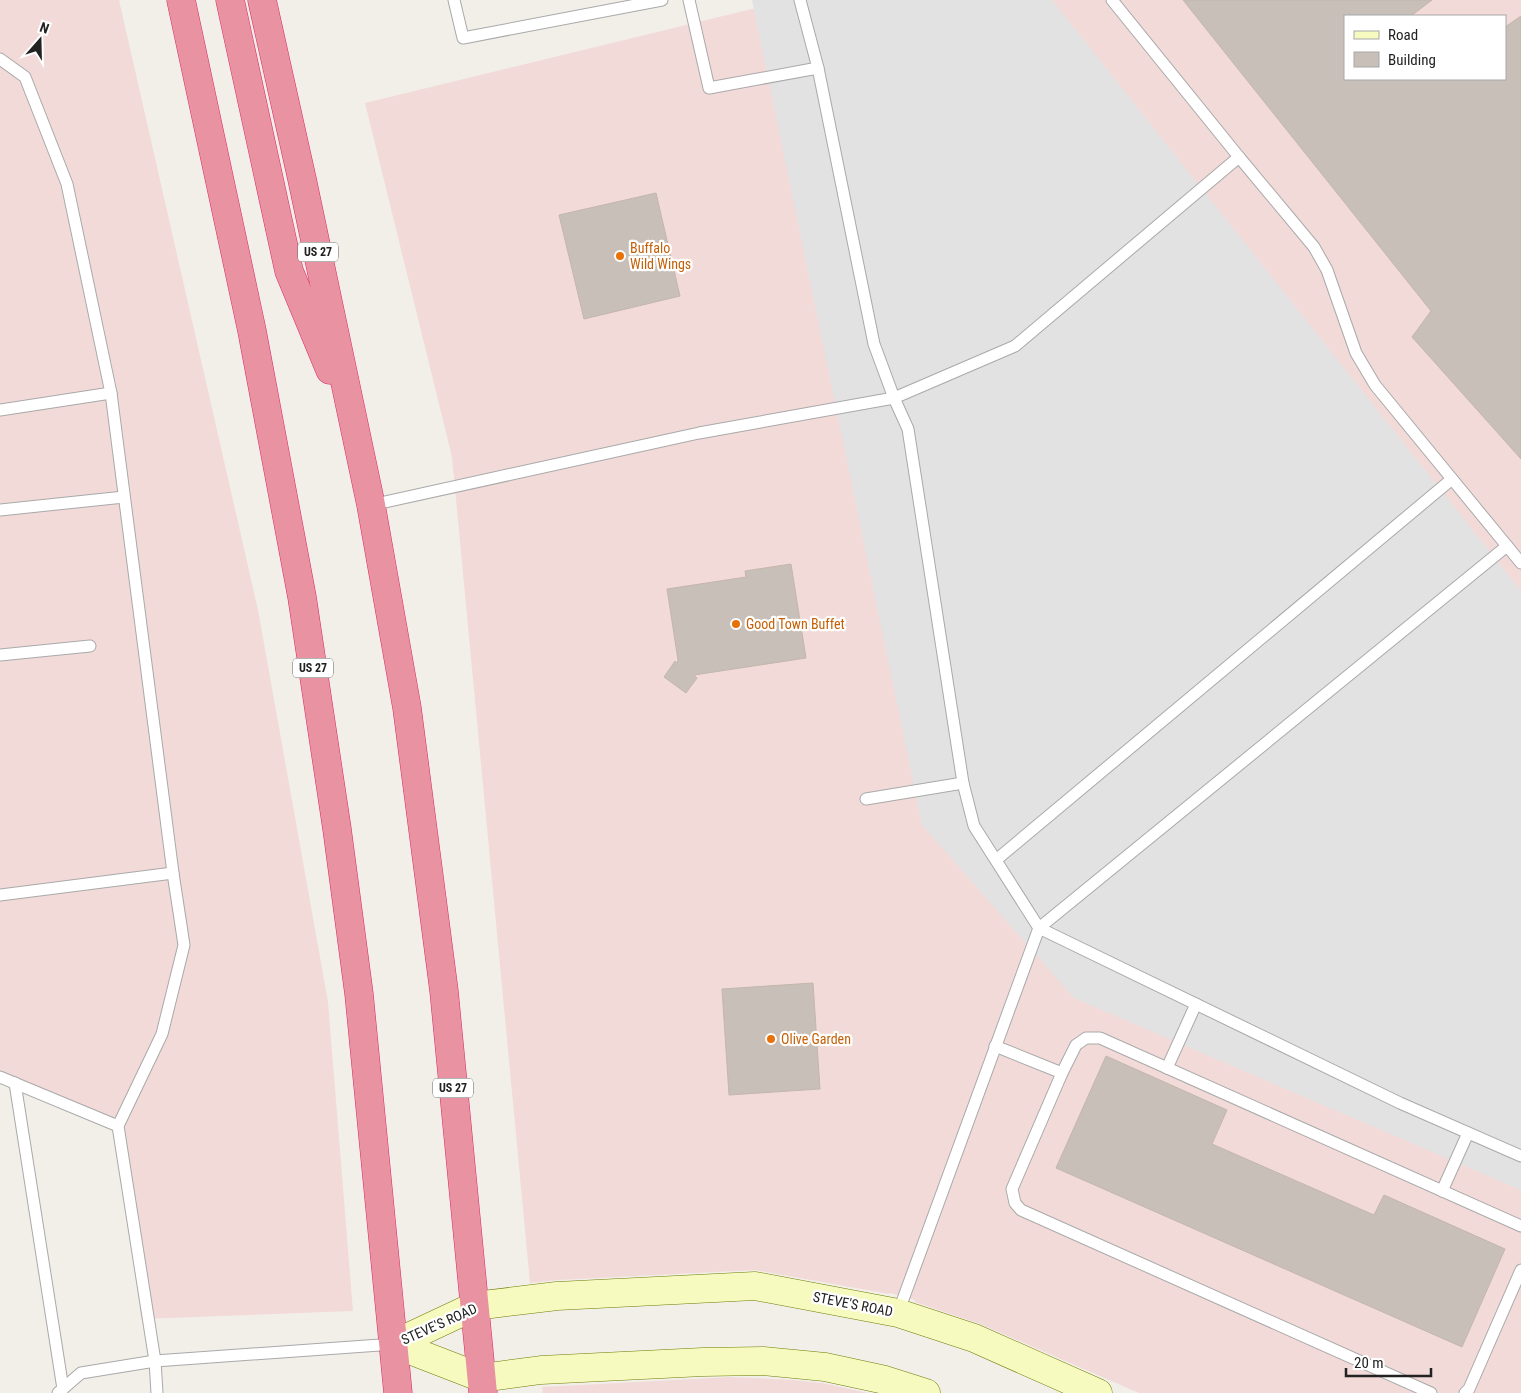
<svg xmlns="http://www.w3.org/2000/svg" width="1521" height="1393" viewBox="0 0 1521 1393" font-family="'Roboto Condensed',sans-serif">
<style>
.commercial{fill:#f2dad9;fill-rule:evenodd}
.parking{fill:#e2e2e2}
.building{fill:#c7bfb8;stroke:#c4b6ab}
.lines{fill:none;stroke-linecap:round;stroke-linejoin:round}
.lane-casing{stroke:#a9a9a9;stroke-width:13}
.secondary-casing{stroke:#707d05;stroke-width:29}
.highway-casing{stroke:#dc2a67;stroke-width:29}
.lane{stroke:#fff;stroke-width:11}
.secondary{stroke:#f7fabf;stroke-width:28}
.highway{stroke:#e892a2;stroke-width:28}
.food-dot{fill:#e8710a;stroke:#fff;stroke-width:2}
.labels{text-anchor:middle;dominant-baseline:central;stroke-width:4.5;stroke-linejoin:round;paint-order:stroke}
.shield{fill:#fff;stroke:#646464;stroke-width:1}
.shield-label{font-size:12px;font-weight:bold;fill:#222}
.food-label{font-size:14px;fill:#c56008;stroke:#fff;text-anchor:start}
.street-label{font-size:14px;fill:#222;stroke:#fff}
</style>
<rect width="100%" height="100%" fill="#f2efe9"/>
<g class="commercial">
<polygon points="0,0 119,0 258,610 328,1002 353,1311 141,1319 120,1129 0,1077"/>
<path d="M767 0H1521V1393H1139L980 1324 915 1302V1300L890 1293 889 1294 755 1270 558 1280 530 1283 452 457 365 103 768 5ZM1345 16H1505V79H1345Z"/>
<polygon points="731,1377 792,1380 822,1383 868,1393 543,1393 542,1387"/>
</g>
<polygon class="parking" points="752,0 1052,0 1521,591 1521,1190 1074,998 922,825"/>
<g class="building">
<polygon points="1183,0 1432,0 1411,16 1345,16 1345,79 1424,79 1425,80 1427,79 1505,79 1505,27 1521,16 1521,459 1412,337 1431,311"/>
<polygon points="656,193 680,296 584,319 559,215"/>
<polygon points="791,564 806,658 694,675 697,678 686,693 664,677 675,661 677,663 678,660 667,589 746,577 745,571"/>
<polygon points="813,983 820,1089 729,1095 722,989"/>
<polygon points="1106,1056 1227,1110 1212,1144 1374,1215 1384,1195 1505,1249 1462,1347 1056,1168"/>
</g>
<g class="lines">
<defs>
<g id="lane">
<polyline points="454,0 463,38 662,0"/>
<polyline points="689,0 709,88 818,68"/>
<polyline points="800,0 818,68 874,344 894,398 908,429 963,783 974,826 1039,928 1400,1103 1521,1156"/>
<polyline points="1112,0 1239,157"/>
<polyline points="0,59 25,77 67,184 111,393 173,873 184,945 162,1034 118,1126 155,1361 157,1393"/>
<polyline points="0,410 111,393"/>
<polyline points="371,505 699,433 894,398 1015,346 1239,157 1314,247 1327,270 1356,353 1375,385 1521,563"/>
<polyline points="0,510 124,497"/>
<polyline points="0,655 90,646"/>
<polyline points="866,799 963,783"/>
<polyline points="996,860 1452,479"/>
<polyline points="0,895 173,873"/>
<polyline points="995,1046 1062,1073"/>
<polyline points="1167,1068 1196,1004"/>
<polyline points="0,1077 118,1126"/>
<polyline points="15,1083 63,1389"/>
<polyline points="1442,1191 1468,1133"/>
<polyline points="898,1313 1039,928 1507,546"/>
<polyline points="58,1393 81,1373 155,1361 394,1344"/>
<polyline points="1431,1393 1021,1210 1015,1203 1012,1189 1062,1073 1076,1045 1086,1038 1100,1038 1521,1226"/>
<polyline points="1465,1393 1469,1389 1521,1270"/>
</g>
<g id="secondary">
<polyline points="394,1344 475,1306 557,1296 755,1286 898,1313 974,1338 1098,1393"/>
<polyline points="394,1344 482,1378 541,1370 703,1362 763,1361 825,1367 885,1380 926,1393"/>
</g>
<g id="highway">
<polyline points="181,0 252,331 302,597 337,829 359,994 398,1393"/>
<polyline points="230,0 289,271 330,370"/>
<polyline points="262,0 302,179 371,505 407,708 444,991 483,1393"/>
</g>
</defs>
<use href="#lane" class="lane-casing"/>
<use href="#secondary" class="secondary-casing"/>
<use href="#highway" class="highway-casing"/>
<use href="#lane" class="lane"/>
<use href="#secondary" class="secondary"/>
<use href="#highway" class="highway"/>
</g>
<g class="food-dot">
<circle cx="620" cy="256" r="5"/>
<circle cx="736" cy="624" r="5"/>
<circle cx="771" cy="1039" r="5"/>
</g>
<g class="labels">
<g class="shield">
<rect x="298" y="242.5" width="40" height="19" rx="4"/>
<rect x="293" y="658.5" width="40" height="19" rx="4"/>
<rect x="433" y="1078.5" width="40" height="19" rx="4"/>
</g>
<g class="shield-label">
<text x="318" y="252">US 27</text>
<text x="313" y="668">US 27</text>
<text x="453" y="1088">US 27</text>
</g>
<g class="food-label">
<text x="630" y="248">Buffalo<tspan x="630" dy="16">Wild Wings</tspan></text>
<text x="746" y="624">Good Town Buffet</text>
<text x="781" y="1039">Olive Garden</text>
</g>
<g class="street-label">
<text transform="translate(853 1304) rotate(11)">STEVE'S ROAD</text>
<text transform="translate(439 1324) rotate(-24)">STEVE'S ROAD</text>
</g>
</g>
<rect x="1344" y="15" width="162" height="65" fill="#ffffff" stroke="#a7a7a7"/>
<rect x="1354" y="31" width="25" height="8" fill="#f7fabf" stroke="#a7a7a7"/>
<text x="1388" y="40" font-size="15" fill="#222222">Road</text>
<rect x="1354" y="52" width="25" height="15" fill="#c7bfb8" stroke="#a7a7a7"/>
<text x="1388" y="65" font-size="15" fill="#222222">Building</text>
<g transform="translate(40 40) rotate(20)" stroke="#ffffff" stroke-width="4" paint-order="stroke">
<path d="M0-4L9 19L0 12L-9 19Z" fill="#222222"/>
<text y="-8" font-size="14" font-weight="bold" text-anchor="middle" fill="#222222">N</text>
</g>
<path d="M1346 1368v8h85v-8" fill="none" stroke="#222222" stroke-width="2.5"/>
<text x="1354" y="1368" font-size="15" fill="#222222" stroke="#ffffff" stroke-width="4" paint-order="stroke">20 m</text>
</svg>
